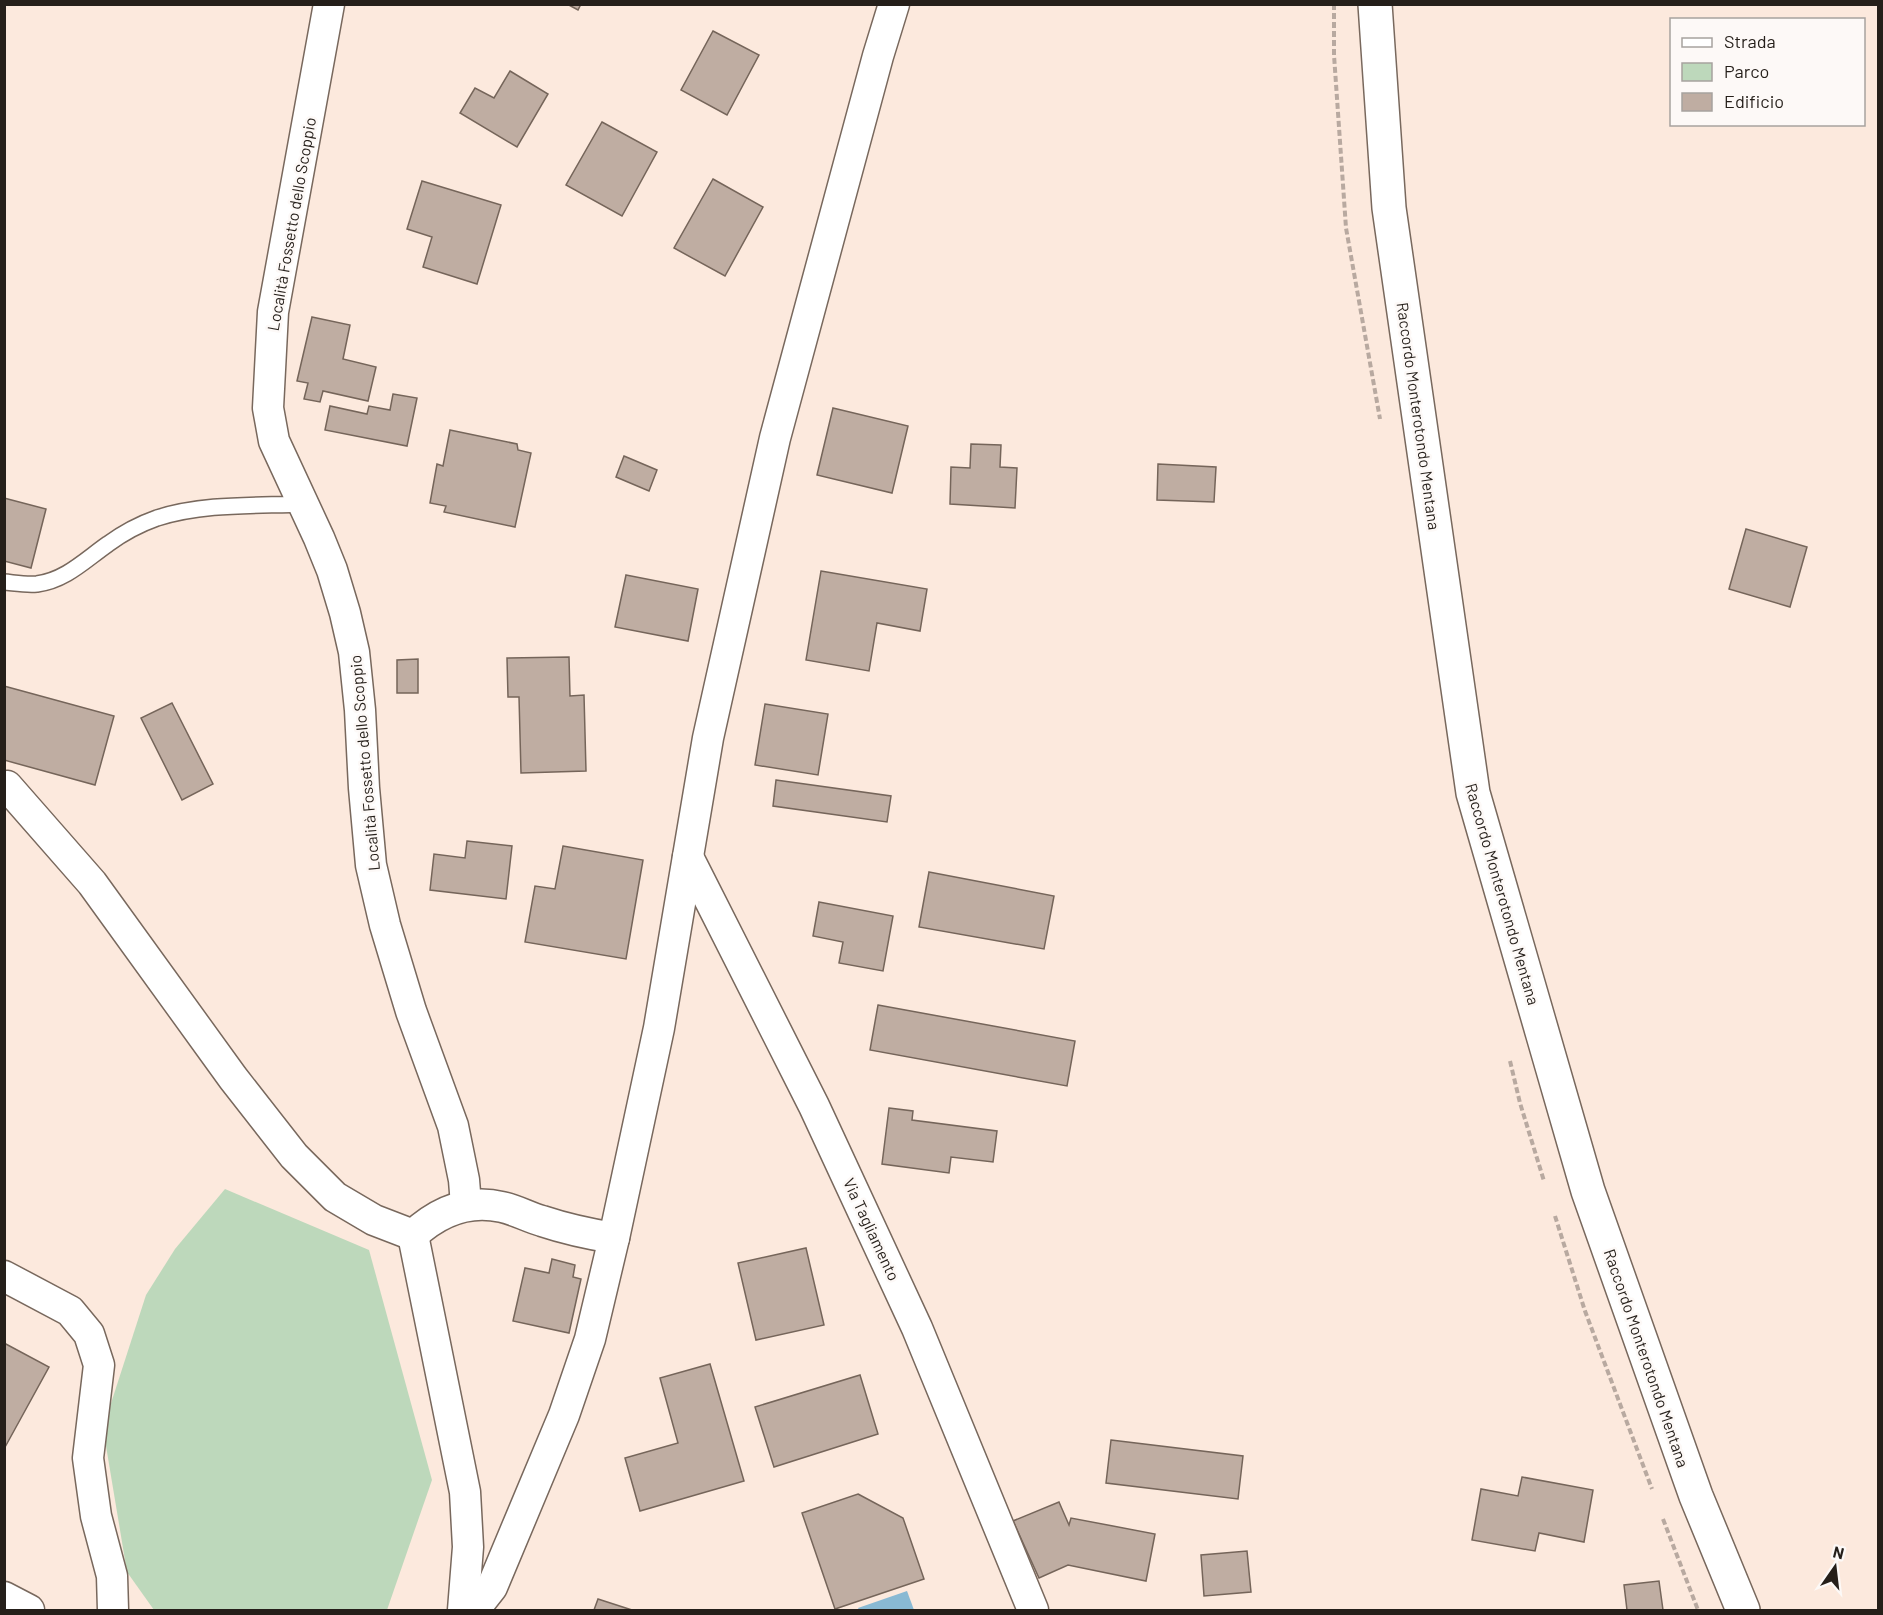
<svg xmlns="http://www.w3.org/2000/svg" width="1883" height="1615" viewBox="0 0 1883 1615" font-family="Barlow,sans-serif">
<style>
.green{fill:#bdd8bb}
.water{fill:#89b9d3}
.building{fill:#bfada2;stroke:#75655a;stroke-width:1.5}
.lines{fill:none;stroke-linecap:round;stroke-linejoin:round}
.lane-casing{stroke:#78685d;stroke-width:18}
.street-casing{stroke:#78685d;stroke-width:33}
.secondary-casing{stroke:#78685d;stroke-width:36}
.path{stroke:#b8a9a0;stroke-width:4;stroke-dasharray:6 3;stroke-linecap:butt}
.lane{stroke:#fff;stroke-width:15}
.street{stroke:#fff;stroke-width:30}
.secondary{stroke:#fff;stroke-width:33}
.labels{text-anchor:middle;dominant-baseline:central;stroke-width:5;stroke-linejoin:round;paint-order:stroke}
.street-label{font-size:16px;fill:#251f1a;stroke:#fdf9f7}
</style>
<rect width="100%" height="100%" fill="#fce9dd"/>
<polygon class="green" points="225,1189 369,1250 432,1480 387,1610 154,1610 127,1572 103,1428 146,1295 175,1249"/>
<polygon class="water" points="907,1591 914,1610 859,1610 858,1608"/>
<g class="building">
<polygon points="567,4 581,4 578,10"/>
<polygon points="713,31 759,55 727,115 681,90"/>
<polygon points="510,71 548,94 517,147 460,113 475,88 494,98"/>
<polygon points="602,122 657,152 622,216 566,185"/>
<polygon points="713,179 763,207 725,276 674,248"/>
<polygon points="422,181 501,205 477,284 423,267 432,237 407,229"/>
<polygon points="312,317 350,325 343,359 376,367 368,401 323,391 320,402 304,399 308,383 297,381"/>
<polygon points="393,394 417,398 407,446 325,430 330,406 367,414 369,406 390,410"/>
<polygon points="833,408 908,426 892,493 817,475"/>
<polygon points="450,430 517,444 518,450 531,453 515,527 444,512 446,506 430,503 437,464 443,466"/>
<polygon points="971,444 1001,445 1000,467 1017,468 1015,508 950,504 951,467 970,468"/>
<polygon points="624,456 657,470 649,491 616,477"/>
<polygon points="1158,464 1216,467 1214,502 1157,500"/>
<polygon points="4,498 46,509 31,568 4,561"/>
<polygon points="1746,529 1807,547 1790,607 1729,589"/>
<polygon points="821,571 927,589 920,631 877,623 869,671 806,660"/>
<polygon points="626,575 698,589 688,641 615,627"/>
<polygon points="569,657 570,696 584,695 586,771 521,773 519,697 508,697 507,658"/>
<polygon points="418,659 418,693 397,693 397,660"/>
<polygon points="4,686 114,716 95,785 4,760"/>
<polygon points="172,703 213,784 182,800 141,718"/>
<polygon points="765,704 828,714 818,775 755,765"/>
<polygon points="776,780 891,796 887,822 773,806"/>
<polygon points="467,841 512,846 506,899 430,890 434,854 465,858"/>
<polygon points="563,846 643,860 626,959 525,942 535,886 555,889"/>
<polygon points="929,872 1054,896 1044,949 919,927"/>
<polygon points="819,902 893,916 883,971 839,963 843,942 813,936"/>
<polygon points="878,1005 1075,1041 1067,1086 870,1050"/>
<polygon points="889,1108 913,1111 912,1120 997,1131 993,1162 951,1157 949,1173 882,1164"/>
<polygon points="806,1248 824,1325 756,1340 738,1263"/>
<polygon points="552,1259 575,1265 573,1277 581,1279 569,1333 513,1321 525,1268 549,1273"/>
<polygon points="4,1343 49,1367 4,1449"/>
<polygon points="710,1364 744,1481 640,1511 625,1458 678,1443 660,1378"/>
<polygon points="860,1375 878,1434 774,1467 755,1407"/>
<polygon points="1111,1440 1243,1456 1238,1499 1106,1483"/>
<polygon points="1522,1477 1593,1490 1584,1542 1539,1533 1535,1551 1472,1540 1481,1489 1518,1496"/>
<polygon points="858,1494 903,1518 924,1579 835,1609 802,1513"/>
<polygon points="1059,1502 1069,1525 1071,1518 1155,1534 1146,1581 1068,1565 1039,1578 1013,1521"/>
<polygon points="1247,1551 1251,1592 1204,1596 1201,1555"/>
<polygon points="1659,1581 1663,1610 1627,1610 1624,1585"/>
<polygon points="598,1599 632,1610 594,1610"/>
</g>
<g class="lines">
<defs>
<path id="lane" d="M4 582C15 583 26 585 37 584 66 580 85 560 108 544 123 533 140 524 157 518 204 503 255 506 304 504"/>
<g id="street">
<polyline points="329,4 273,312 268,408 274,441 319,538 332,570 345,613 354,652 360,710 364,788 371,865 385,925 411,1011 453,1126 464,1180 466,1205"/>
<polyline points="7,786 92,883 233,1078 294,1156 335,1197 374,1220 413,1235"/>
<polyline points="688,857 814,1106 917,1328 1033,1610"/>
<polyline points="413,1235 465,1492 468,1547 463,1610"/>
<path d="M413 1235C438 1212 468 1199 502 1207 516 1210 528 1217 542 1221 566 1229 589 1234 614 1238"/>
<polyline points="4,1276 70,1311 89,1334 99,1365 88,1458 96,1516 112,1576 113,1610"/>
<polyline points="4,1597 29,1610"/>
<polyline points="474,1610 492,1587 564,1415 590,1339 614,1238 659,1028 708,738 775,438 878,56 894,4"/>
</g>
<polyline id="secondary" points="1375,4 1389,208 1473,793 1588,1191 1696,1496 1743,1610"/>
</defs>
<use href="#lane" class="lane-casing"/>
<use href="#street" class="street-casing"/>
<use href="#secondary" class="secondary-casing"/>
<g class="path">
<polyline points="1334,4 1334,55 1346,228 1380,419"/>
<polyline points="1510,1061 1520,1103 1544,1181"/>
<polyline points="1555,1216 1585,1311 1652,1489"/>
<polyline points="1663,1519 1698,1610"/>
</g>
<use href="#lane" class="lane"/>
<use href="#street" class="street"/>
<use href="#secondary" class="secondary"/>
</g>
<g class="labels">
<g class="street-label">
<text transform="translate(291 224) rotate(-80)">Località Fossetto dello Scoppio</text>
<text transform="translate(1419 416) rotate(82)">Raccordo Monterotondo Mentana</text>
<text transform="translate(364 763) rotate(-95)">Località Fossetto dello Scoppio</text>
<text transform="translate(1503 894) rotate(74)">Raccordo Monterotondo Mentana</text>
<text transform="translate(872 1229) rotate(65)">Via Tagliamento</text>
<text transform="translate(1647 1358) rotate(71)">Raccordo Monterotondo Mentana</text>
</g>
</g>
<rect width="1883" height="1615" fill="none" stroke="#251f1a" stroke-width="12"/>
<rect x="1670" y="18" width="195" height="108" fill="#fdf9f7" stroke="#a7a29f" stroke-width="1.5"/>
<rect x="1682" y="38" width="30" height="9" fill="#ffffff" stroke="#a7a29f" stroke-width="1.5"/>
<text x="1724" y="48" font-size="18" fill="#251f1a">Strada</text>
<rect x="1682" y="63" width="30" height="18" fill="#bdd8bb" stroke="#a7a29f" stroke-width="1.5"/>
<text x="1724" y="78" font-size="18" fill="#251f1a">Parco</text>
<rect x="1682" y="93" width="30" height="18" fill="#bfada2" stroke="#a7a29f" stroke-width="1.5"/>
<text x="1724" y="108" font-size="18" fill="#251f1a">Edificio</text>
<g transform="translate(1835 1567) rotate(14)" stroke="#fdf9f7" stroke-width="4.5" paint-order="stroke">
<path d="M0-4.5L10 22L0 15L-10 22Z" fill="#251f1a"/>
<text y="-9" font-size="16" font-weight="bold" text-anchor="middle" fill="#251f1a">N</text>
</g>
</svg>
